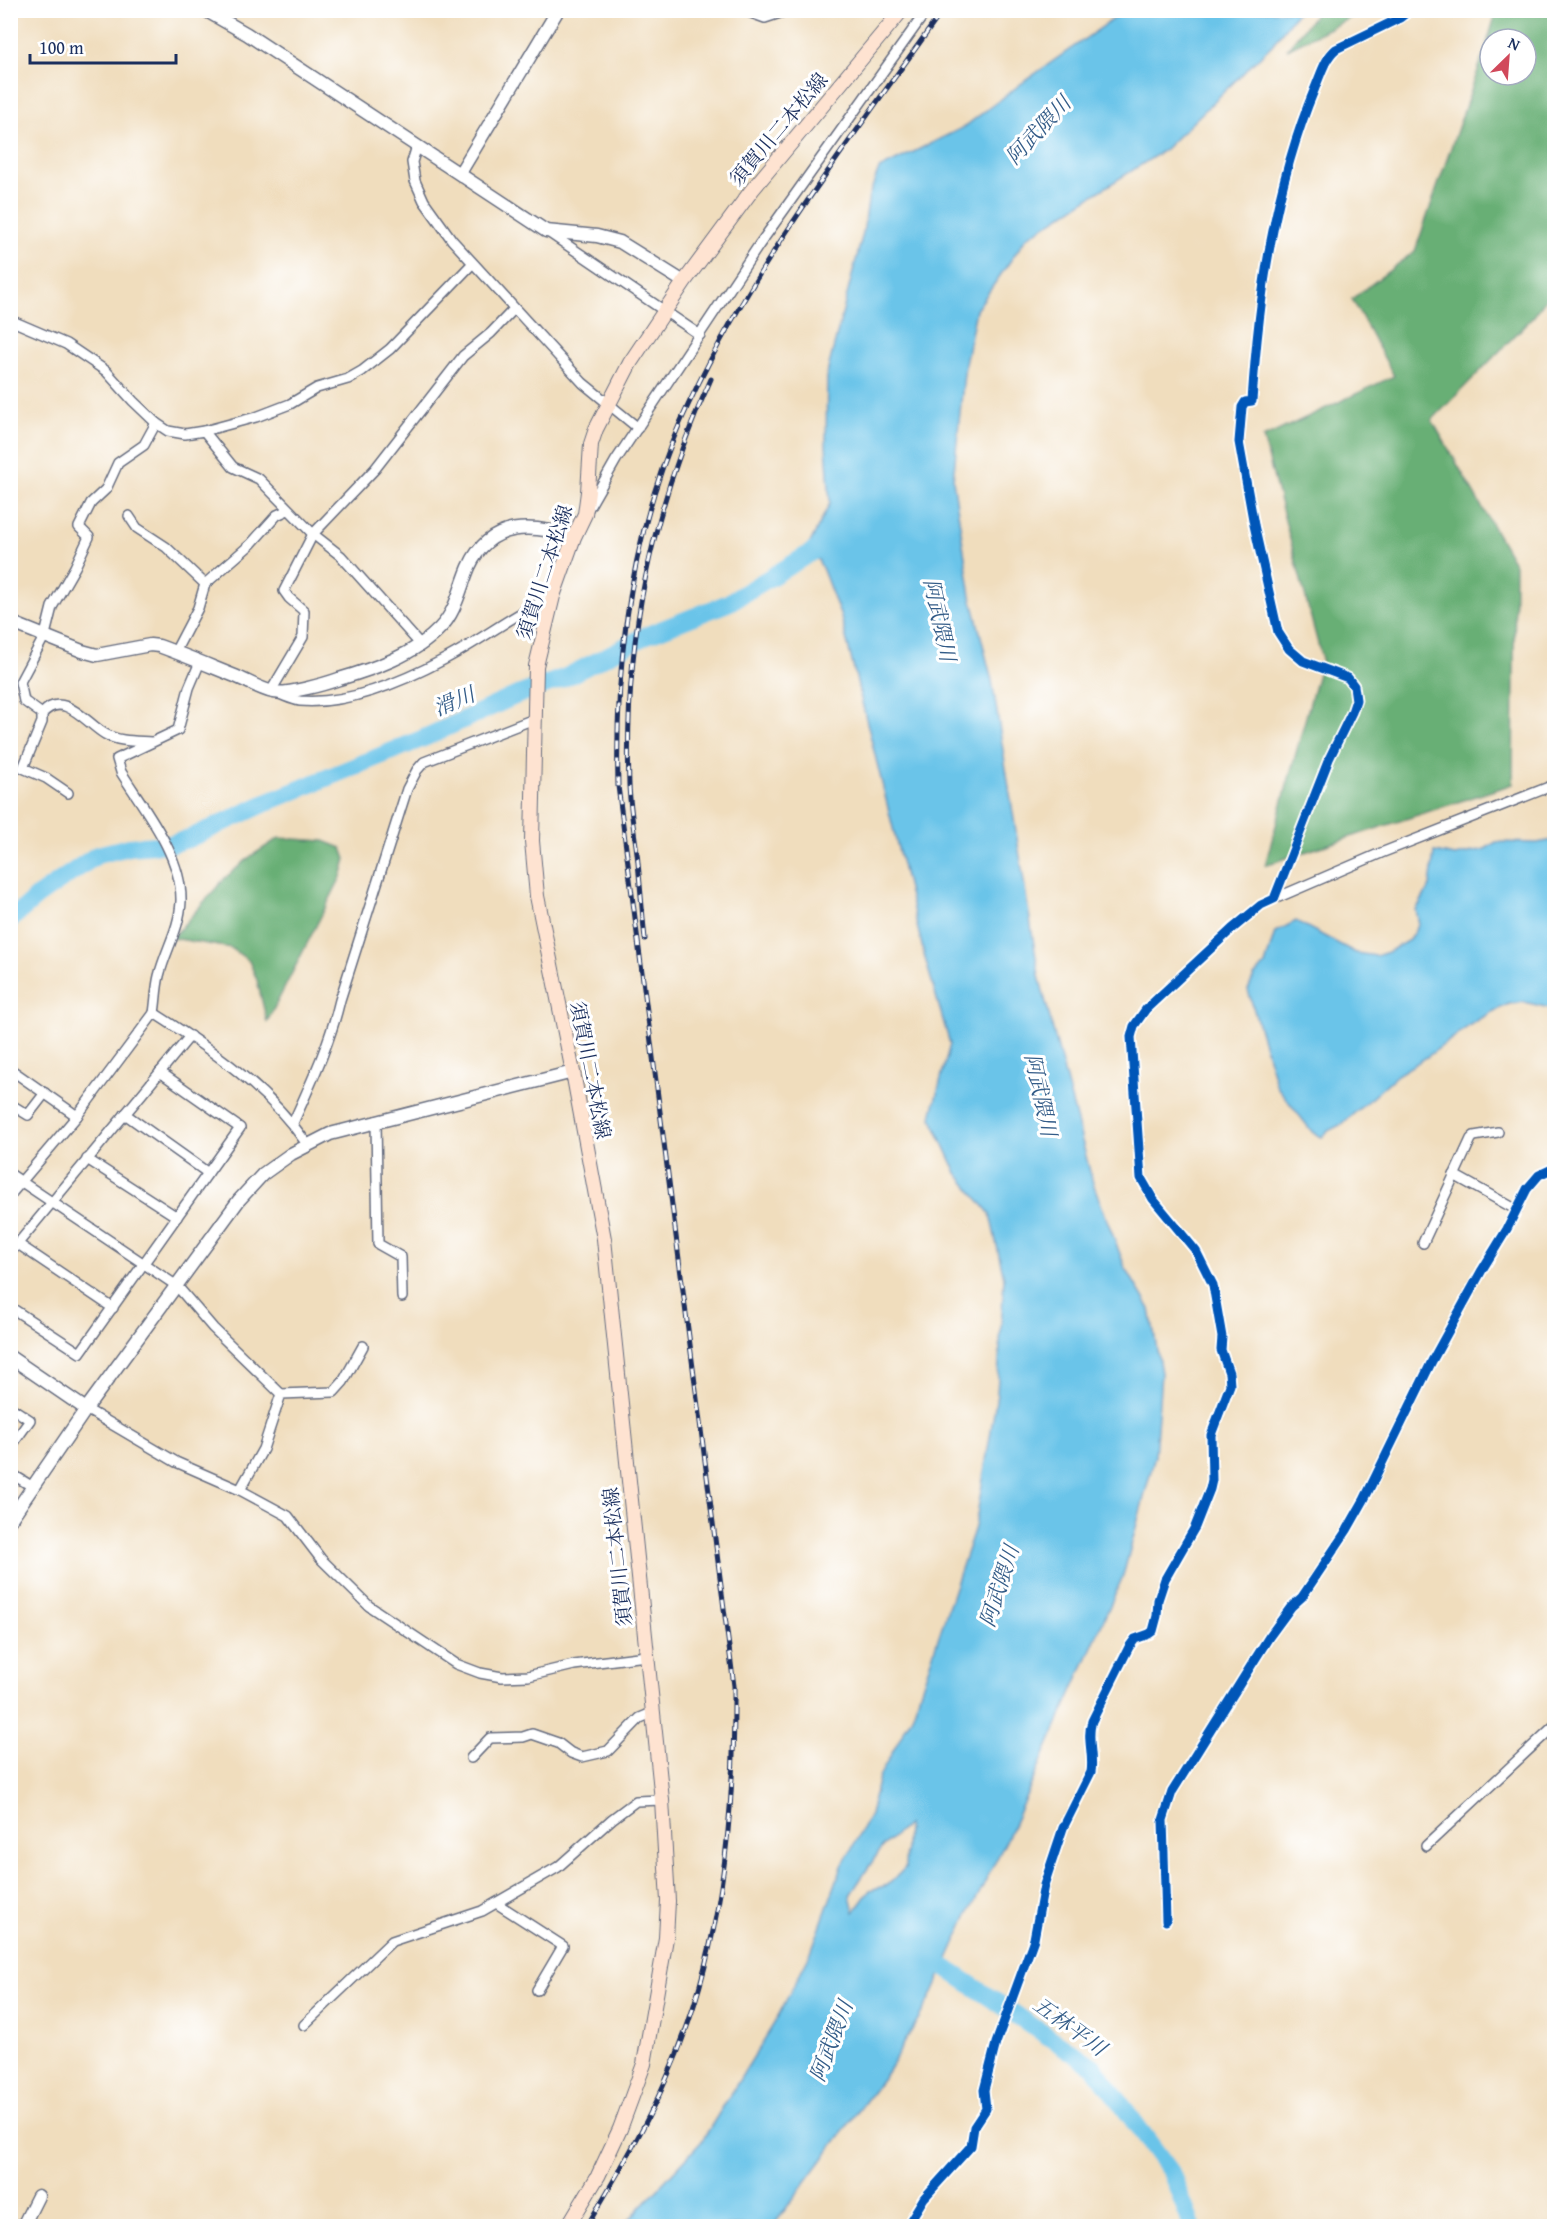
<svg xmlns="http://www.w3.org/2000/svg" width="1565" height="2237" viewBox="0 0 1565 2237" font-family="'Gentium Book Plus','Noto Serif JP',serif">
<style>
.forest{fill:#68af75;stroke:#426f6a;stroke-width:1.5;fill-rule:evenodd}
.water{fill:#6bc4e9;stroke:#437aa4;stroke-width:1.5;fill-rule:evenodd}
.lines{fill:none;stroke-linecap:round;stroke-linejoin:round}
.river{stroke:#6bc4e9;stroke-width:18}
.minor-casing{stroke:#666c7f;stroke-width:12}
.tertiary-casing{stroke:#666c7f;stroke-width:15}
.secondary-casing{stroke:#666c7f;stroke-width:16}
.minor{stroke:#fff;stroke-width:9}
.tertiary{stroke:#fff;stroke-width:12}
.secondary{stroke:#fee3d1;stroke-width:14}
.rail-casing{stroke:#1b2f5e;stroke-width:5}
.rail{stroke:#fff;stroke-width:3;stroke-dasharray:9;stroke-linecap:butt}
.cycleway-casing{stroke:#fff;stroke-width:13}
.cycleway{stroke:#0057b8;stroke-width:9}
.labels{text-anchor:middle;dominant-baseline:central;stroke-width:6;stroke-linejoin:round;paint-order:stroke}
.street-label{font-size:20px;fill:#1b2f5e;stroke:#fff}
.water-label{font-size:21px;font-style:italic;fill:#335c88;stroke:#fff}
</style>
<rect width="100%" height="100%" fill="#fff"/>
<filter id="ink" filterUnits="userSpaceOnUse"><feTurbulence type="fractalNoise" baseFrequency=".0167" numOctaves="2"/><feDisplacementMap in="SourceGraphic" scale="12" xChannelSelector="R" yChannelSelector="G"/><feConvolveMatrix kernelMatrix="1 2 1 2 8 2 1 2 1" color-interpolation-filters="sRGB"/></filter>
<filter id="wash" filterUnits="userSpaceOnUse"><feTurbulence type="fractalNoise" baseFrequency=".008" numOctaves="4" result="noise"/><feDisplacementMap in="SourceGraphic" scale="24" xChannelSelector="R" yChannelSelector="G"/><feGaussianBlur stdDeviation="1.35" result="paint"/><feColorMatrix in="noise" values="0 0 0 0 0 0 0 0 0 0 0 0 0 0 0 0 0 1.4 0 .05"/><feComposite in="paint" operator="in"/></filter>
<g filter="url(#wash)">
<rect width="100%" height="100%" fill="#f0ddbd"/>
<g class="forest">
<polygon points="1318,10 1364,11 1287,49 1318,11"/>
<path d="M1497 10 1554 11V288L1534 316 1432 420 1515 565 1513 784 1265 865 1322 659 1263 438 1394 376 1352 299 1415 251 1484 53ZM1490 39H1526V75H1490Z"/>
<polygon points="279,838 324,841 342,848 346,859 341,877 267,1022 257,980 249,961 231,948 172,938 225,878 251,856"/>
</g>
<g class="water">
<path d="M1125 11H1298L1272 45 1163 151 1027 237 976 310 965 364 953 480 971 596 992 681 1039 976 1093 1183 1125 1267 1150 1309 1161 1373 1155 1456 1123 1576 1007 1839 964 1923 931 1997 888 2071 773 2226H623L702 2141 775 2022 811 1952 842 1866 870 1815 879 1777 913 1714 975 1527 997 1394 1004 1278 990 1214 957 1173 931 1117 950 1044 925 958 841 617 823 570 810 543 830 503 826 445 827 373 863 233 869 196 879 169 964 127 1026 80ZM907 1825 905 1868 888 1885 870 1890 854 1912 850 1895 882 1847Z"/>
<polygon points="1554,840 1554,1009 1524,1002 1509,1004 1492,1012 1473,1023 1427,1057 1397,1075 1342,1124 1328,1131 1322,1137 1313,1133 1277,1087 1248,990 1254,976 1265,965 1275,932 1296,921 1356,953 1376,956 1388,952 1409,940 1419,924 1416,910 1430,886 1434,852 1455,856 1485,849 1496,842 1537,843"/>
</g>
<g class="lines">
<g class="river">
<polyline points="10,920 38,896 97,855 129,847 170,844 188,839 268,802 424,738 515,696 566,677 647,635 728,603 835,538"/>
<polyline points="927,1952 941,1965 1094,2067 1171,2172 1192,2226"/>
</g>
</g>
</g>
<g filter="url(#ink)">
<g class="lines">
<defs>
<g id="minor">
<polyline points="743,10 765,18 789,10"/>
<polyline points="417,146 412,162 415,181 424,201 452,240 583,383 638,428"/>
<polyline points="548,232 700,335"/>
<polyline points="10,320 66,344 106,371 133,401 156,423 168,431 185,434 204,431 233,467 259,479 313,534 341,556 420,644"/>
<polyline points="204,431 256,417 290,404 317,388 348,379 362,371 390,349 472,264"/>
<polyline points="588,509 616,460 759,245 927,10"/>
<polyline points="129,516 137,528 166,547 205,584"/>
<polyline points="175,652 198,608 205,584 251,544 277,515 288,510"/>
<polyline points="271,691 303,637 304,611 289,598 284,591 313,534 375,469 463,356 491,333 514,309"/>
<path d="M279 694C285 696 293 700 300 701 347 705 404 681 445 659 482 640 515 613 553 596"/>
<path d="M42 714C63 689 86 723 105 734 119 742 136 741 151 742"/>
<polyline points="68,793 46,778 23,768 42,722 42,714 24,701 20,682 45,635 52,607 75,567 89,537 79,527 91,503 106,489 118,463 144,445 156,423"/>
<polyline points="1274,899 1381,853 1554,785"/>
<path d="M154 1013C156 1001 156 988 159 976 165 951 180 928 181 901 182 855 144 809 121 772L117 759 178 730 189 688 200 662"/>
<polyline points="10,1069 77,1116"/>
<polyline points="10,1104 28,1115 45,1093"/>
<polyline points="125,1114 208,1173"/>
<polyline points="376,1121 378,1244 401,1257 402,1297"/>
<path d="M293 1123C311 1083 330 1043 340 1000L407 789 417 770 424 762 534 719"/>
<polyline points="87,1159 177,1217"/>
<polyline points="10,1174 177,1286 213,1328 281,1394"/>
<polyline points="1454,1175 1517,1210"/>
<path d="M10 1195 77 1116 154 1013C212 1050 268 1088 307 1144"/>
<polyline points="1423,1243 1471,1139 1474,1136 1498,1132"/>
<polyline points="18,1244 113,1308"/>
<polyline points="10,1253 190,1036"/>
<polyline points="10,1307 80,1353 240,1128 160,1072"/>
<polyline points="10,1407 30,1420 10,1448"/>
<polyline points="86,1409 176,1462 240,1490 288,1516 321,1559 369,1606 456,1664 480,1673 502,1677 528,1676 574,1665 646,1656"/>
<polyline points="10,1473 33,1487"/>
<polyline points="240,1490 263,1449 281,1394 334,1392 343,1382 363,1346"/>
<polyline points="471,1758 490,1738 523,1737 532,1734 558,1743 571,1753 582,1757 608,1751 640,1718 652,1713"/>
<polyline points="1426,1846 1554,1726"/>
<polyline points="496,1903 563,1946 537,1990"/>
<polyline points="1166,1921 1163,1820 1172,1792 1269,1637 1291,1607 1302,1597 1347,1530 1364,1500 1432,1361 1482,1270 1507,1229 1527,1189 1539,1175 1554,1168"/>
<polyline points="304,2025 392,1941 482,1911 558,1867 612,1819 636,1801 662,1800"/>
</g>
<g id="tertiary">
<polyline points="205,10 247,34 546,231 597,236 620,242 684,282"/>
<polyline points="460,173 558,10"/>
<path d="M10 622 82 651 97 655 150 645 159 646C184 655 210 666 235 676 247 681 260 689 273 692 286 695 325 684 339 679 373 669 415 655 440 628 456 612 460 588 469 567 490 520 533 524 574 537"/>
<polyline points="10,1357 86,1409"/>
<polyline points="10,1520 86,1409 239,1200 263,1174 291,1154 330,1134 573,1072"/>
<polyline points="23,2226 38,2196"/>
</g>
<polyline id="secondary" points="568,2226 598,2176 620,2129 644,2064 666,1938 668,1901 662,1800 604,1239 573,1072 537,896 532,841 536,666 553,596 574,537 585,514 588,492 591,444 596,429 630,363 684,282 752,190 902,10"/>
</defs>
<use href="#minor" class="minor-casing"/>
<use href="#tertiary" class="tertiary-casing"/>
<use href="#secondary" class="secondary-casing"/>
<use href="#minor" class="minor"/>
<use href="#tertiary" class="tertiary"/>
<use href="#secondary" class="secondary"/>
<defs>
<g id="rail">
<path d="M645 939C642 910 640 881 637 853 634 830 630 808 629 785 624 641 651 509 711 379"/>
<path d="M587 2226C614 2180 643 2132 665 2082 721 1958 735 1820 734 1686L618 786C615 664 631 536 680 423 746 273 849 143 943 10"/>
</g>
</defs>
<use href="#rail" class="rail-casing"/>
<use href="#rail" class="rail"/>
<defs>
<g id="cycleway">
<polyline points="1166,1921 1163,1820 1172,1792 1269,1637 1291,1607 1302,1597 1347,1530 1364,1500 1432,1361 1482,1270 1507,1229 1527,1189 1539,1175 1554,1168"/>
<path d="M907 2226 924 2198 971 2146 974 2127 986 2109 984 2090 996 2043 1034 1939 1044 1885 1063 1828 1091 1772C1094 1754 1086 1738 1092 1721L1129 1647 1135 1639 1149 1634 1153 1631 1157 1616 1158 1600 1165 1579 1195 1527 1210 1489 1212 1480 1211 1435 1230 1385 1229 1373 1221 1350 1222 1337 1213 1285 1196 1251 1153 1199 1141 1178 1131 1037 1134 1026 1146 1009 1232 929 1261 905 1274 899 1329 759 1352 712 1356 700 1354 686 1348 678 1303 661 1289 649 1278 632 1254 525 1239 442 1242 407 1245 402 1252 401C1259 295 1274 187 1315 88 1321 74 1325 58 1336 49L1400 18 1410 10"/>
</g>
</defs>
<use href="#cycleway" class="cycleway-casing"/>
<use href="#cycleway" class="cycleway"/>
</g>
</g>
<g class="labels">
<g class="street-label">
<text transform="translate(778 129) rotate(-50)">須賀川二本松線</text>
<text transform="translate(544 572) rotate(-72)">須賀川二本松線</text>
<text transform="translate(591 1070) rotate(79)">須賀川二本松線</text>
<text transform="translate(617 1557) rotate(-96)">須賀川二本松線</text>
</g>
<g class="water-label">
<text transform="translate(1038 130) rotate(-47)">阿武隈川</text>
<text transform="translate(940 620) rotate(78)">阿武隈川</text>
<text transform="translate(454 701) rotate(-23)">滑川</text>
<text transform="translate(1041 1095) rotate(78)">阿武隈川</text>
<text transform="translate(999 1586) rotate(-72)">阿武隈川</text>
<text transform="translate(1070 2026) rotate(36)">五林平川</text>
<text transform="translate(831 2041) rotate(-69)">阿武隈川</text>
</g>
</g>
<rect width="1565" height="2237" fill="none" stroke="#fff" stroke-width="36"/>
<g transform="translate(1508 57) rotate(25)"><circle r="28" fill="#ffffff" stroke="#a4acbf" stroke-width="1.5"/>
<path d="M0-4.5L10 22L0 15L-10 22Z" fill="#d1495b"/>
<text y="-9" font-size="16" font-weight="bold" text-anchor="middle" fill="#1b2f5e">N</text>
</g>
<path d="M30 54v9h146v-9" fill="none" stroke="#1b2f5e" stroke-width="3"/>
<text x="39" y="54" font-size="18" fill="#1b2f5e" stroke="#ffffff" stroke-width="4.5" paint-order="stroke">100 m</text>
</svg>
